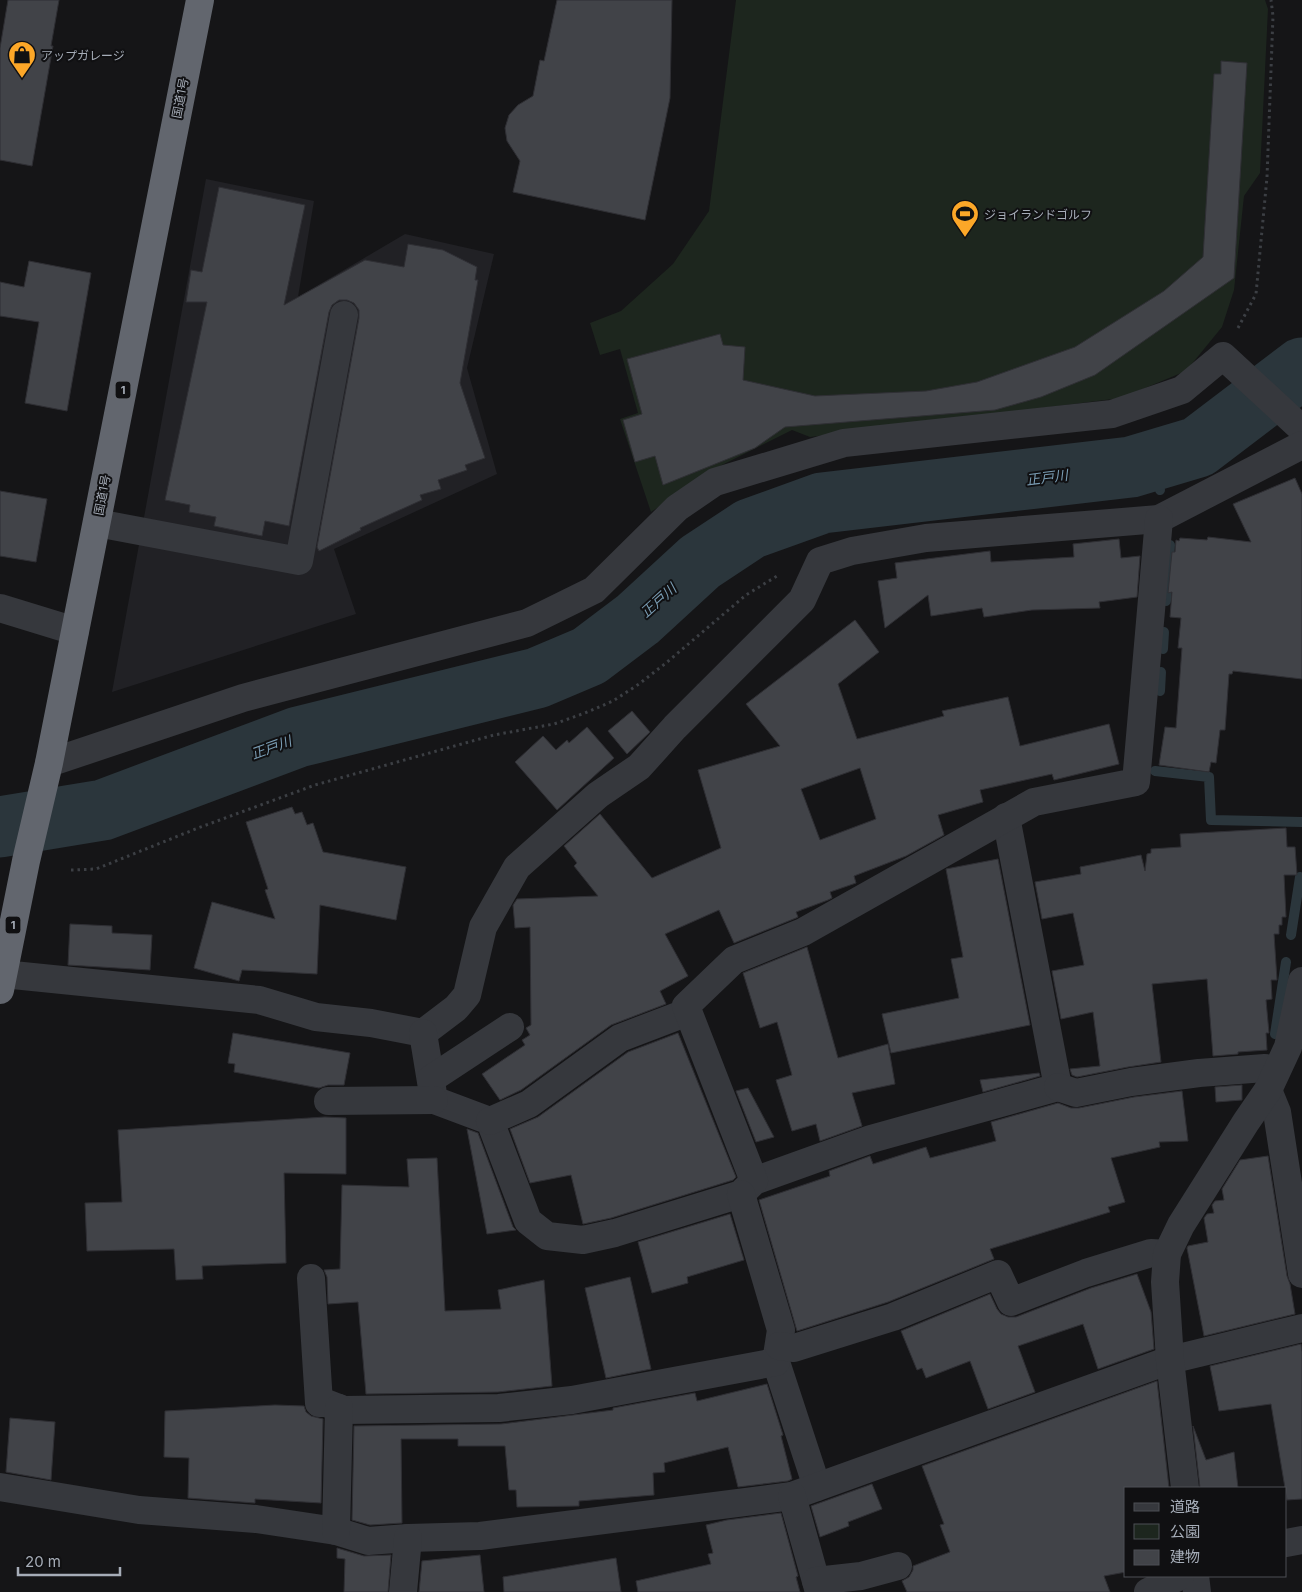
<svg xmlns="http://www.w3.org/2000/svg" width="1302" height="1592" viewBox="0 0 1302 1592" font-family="Inter,'Noto Sans JP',sans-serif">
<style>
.built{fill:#212125}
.green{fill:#1d261e}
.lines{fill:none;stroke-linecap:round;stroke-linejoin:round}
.stream{stroke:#2b363c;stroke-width:10}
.river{stroke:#2b363c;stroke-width:61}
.building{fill:#414348;stroke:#2f2f34;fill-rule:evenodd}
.path{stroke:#3c3f44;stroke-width:3;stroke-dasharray:2.5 4;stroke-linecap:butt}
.minor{stroke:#36383d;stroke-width:28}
.highway{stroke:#62666e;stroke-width:28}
.labels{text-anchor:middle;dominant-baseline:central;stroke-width:4;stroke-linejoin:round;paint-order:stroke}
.shield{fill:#101012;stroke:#797e86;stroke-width:1}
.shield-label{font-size:11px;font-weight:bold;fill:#a6adb8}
.poi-label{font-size:12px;fill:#a6adb8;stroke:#101012;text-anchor:start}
.street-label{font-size:12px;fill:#a6adb8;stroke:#101012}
.water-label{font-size:14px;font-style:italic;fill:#7b9eb5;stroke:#101012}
</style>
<rect width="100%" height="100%" fill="#151517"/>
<polygon class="built" points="206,179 314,201 298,297 405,234 494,254 467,368 497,474 334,549 356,614 112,692"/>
<polygon class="green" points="736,0 1265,0 1268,9 1260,173 1244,196 1234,290 1222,327 1186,371 1121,398 810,437 792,430 716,468 651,512 620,419 638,413 620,349 600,355 590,323 621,311 673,264 709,211"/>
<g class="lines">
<g class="stream">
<polyline points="1154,460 1160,490"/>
<polyline points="1166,601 1170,545"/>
<polyline points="1163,649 1164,632"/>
<polyline points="1160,691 1161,672"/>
<polyline points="1155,771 1209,777 1211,820 1302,822"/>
<polyline points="1291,935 1300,877"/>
<polyline points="1275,1034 1286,962"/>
</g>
<polyline class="river" points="0,827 103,810 298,737 537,678 589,656 638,619 700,562 750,529 822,503 1131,467 1198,447 1302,368"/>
</g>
<g class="building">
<polygon points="8,0 59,0 51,46 53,46 32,166 0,160 0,48"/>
<polygon points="557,0 672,0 670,98 645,220 513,192 520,161 507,141 505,128 509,115 518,105 533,96 540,60 544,61"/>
<polygon points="1221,61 1247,63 1234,278 1095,375 1041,397 995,410 785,427 755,448 663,485 655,456 635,462 623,420 642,414 627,359 720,334 723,345 745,347 743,380 815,396 926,391 977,382 1075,347 1164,291 1203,257 1214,74 1221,74"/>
<polygon points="219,187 305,205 284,305 365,260 404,267 408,244 443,250 477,267 475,280 478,280 460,383 485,458 465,465 467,470 438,480 441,489 420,495 422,500 360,528 361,530 319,551 317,547 359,318 359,310 354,303 347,300 339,300 332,305 329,312 289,526 265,521 262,536 214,526 216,517 189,512 190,505 165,500 207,302 186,302 191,270 202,272"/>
<polygon points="29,261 91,273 67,411 25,403 39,322 0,316 0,282 24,287"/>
<polygon points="1295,478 1302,494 1302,679 1233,671 1232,674 1229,674 1225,730 1220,730 1216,763 1211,762 1209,772 1159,765 1165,727 1176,728 1182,648 1178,648 1181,618 1170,617 1172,592 1168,593 1172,552 1175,552 1176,540 1179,541 1180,538 1207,540 1208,537 1251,542 1233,504"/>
<polygon points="0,491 47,499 36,562 0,556"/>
<polygon points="1119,539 1121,558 1140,556 1137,597 1099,602 1100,608 1032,610 984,617 982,608 931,616 928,595 885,628 878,581 897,578 895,563 990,551 991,562 1074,557 1073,544"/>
<path d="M855 620 879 652 838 684 857 739 944 716 942 711 1008 697 1020 746 1109 724 1119 764 1054 780 1052 774 980 790 983 802 938 815 944 835 906 856 854 876 856 883 830 892 832 898 828 900 796 912 798 917 796 918 734 943 719 910 665 934 688 976 660 991 666 1004 611 1025 521 1090 500 1100 482 1074 525 1045 522 1040 530 1035 526 1028 531 1025 530 927 515 928 513 905 517 899 598 896 574 866 577 863 564 846 600 814 652 878 721 848 698 770 780 746 746 704ZM860 768 876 819 820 840 801 789Z"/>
<polygon points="632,711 650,732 627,754 608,731"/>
<polygon points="587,727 614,758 557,810 515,762 543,736 556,750 567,740 569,743"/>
<polygon points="292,807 295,814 302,812 307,825 313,823 323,852 406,867 396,920 320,905 317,974 242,970 239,981 194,968 212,902 275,919 265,890 268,889 246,822"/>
<polygon points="1286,828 1287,847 1295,847 1297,875 1284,875 1286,917 1282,917 1282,925 1279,925 1279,934 1274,934 1277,980 1271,980 1272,999 1266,1000 1269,1033 1266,1033 1267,1050 1238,1052 1238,1054 1213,1056 1207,979 1152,984 1161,1062 1128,1067 1077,1077 1072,1075 1070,1069 1100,1066 1093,1012 1061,1019 1052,971 1084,965 1073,913 1042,919 1035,882 1081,874 1080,867 1141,855 1145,871 1147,854 1151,853 1151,849 1181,847 1180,834"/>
<polygon points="998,859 1030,1025 891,1053 882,1014 959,998 951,959 963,957 946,869"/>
<polygon points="70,924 112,926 112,933 152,935 150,970 68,965"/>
<polygon points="807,947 838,1058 888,1044 895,1084 852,1093 862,1126 820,1141 816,1124 792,1131 776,1080 792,1075 777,1022 760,1028 743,973"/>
<polygon points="233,1033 350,1053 344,1085 328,1085 319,1088 234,1072 235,1064 228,1063"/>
<polygon points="678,1033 736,1177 733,1180 611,1218 583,1224 571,1175 530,1183 510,1129 538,1117 628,1052"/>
<polygon points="1039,1073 1040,1076 983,1092 980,1080"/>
<polygon points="1242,1085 1242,1100 1216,1102 1215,1087"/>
<polygon points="748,1088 774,1137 756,1142 736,1091"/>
<polygon points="1182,1091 1188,1141 1159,1142 1160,1147 1111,1158 1125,1202 1108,1207 1110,1212 990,1249 994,1259 888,1302 797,1331 759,1200 830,1176 829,1171 870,1156 873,1164 926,1147 930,1158 996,1141 991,1122 1058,1103 1071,1108 1079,1108 1134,1097"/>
<polygon points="325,1117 346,1118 346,1174 284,1173 286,1263 202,1266 203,1279 176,1280 174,1249 87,1251 85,1203 122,1202 118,1130"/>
<polygon points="467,1129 478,1133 513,1227 516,1230 487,1234"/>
<polygon points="1268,1156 1287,1276 1290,1284 1295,1314 1204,1336 1187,1248 1188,1246 1208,1242 1204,1218 1207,1214 1214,1213 1212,1205 1215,1201 1224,1200 1222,1189 1240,1160"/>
<polygon points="437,1158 445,1311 501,1309 498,1290 544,1280 552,1386 498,1392 366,1394 358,1302 328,1304 327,1277 324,1270 340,1269 342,1185 409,1187 407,1159"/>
<polygon points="730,1214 744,1260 687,1277 688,1283 652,1293 638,1242"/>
<polygon points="1137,1274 1151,1312 1154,1349 1098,1369 1083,1324 1018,1346 1035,1392 988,1409 970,1361 926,1378 922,1368 917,1370 901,1331 990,1294 997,1309 1001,1314 1008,1317 1016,1317 1091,1288"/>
<polygon points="630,1277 651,1369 606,1378 585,1288"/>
<polygon points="1301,1344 1302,1352 1302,1499 1287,1500 1271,1404 1219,1411 1210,1366"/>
<polygon points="1157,1381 1169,1488 1126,1488 1126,1572 1104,1576 1110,1592 907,1592 902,1581 909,1577 913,1570 913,1566 950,1552 940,1525 944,1524 922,1466"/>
<polygon points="767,1384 783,1435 781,1436 792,1479 788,1481 738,1487 728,1447 664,1463 665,1472 653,1473 654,1495 579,1501 579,1506 517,1507 516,1490 509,1490 505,1446 458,1446 458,1439 401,1439 402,1523 370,1525 352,1520 354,1426 501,1424 613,1410 613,1408 695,1393 697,1401"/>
<polygon points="275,1405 304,1406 306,1412 311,1416 323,1419 321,1503 255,1499 255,1503 188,1498 189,1458 164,1457 165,1411"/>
<polygon points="10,1418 55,1422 51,1480 6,1472"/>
<polygon points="1193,1426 1206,1460 1234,1452 1238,1488 1200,1488"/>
<polygon points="872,1484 882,1509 848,1522 849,1526 820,1537 811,1506"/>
<polygon points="781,1513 798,1576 796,1577 800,1592 638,1592 636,1581 711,1564 708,1554 713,1553 706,1525 727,1520"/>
<polygon points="337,1548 364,1556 391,1555 388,1592 344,1592 345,1559 337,1558"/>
<polygon points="480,1555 484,1592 419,1592 422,1561"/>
<polygon points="616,1558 621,1592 504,1592 503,1577"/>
</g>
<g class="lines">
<g class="path">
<polyline points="1238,328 1256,294 1267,177 1273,16 1271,0"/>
<polyline points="71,870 96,869 198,828 315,785 494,735 554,724 585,713 613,701 639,684 666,663 746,595 777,576"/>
</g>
<g class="minor">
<polyline points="97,523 299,561 344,315"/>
<polyline points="0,608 75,631"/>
<polyline points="49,763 243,698 527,623 594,590 677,508 715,482 844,443 1112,414 1182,390 1223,356 1302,429"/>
<polyline points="3,974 259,1000 316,1017 371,1023 423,1033 456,1008 467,995 483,927 517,867 598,795 639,767 675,727 802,600 820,561 852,551 926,538 1159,519 1302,445"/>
<polyline points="423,1033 434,1100 490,1121 528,1221 547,1236 583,1240 615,1233 741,1194 754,1181 871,1139 1058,1087 1006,817"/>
<polyline points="431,1079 510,1027"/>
<polyline points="1058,1087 1076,1093 1131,1082 1199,1073 1265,1068 1275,1073"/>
<polyline points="1268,1090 1277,1112 1302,1274"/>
<polyline points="328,1101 434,1100"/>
<polyline points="490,1121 529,1104 620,1038 688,1012"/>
<polyline points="754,1181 686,1006 734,960 803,932 1034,802 1136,782 1159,519"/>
<polyline points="741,1194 781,1330 776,1362 817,1487"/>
<polyline points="311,1278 319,1403 326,1403 344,1410 499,1408 572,1400 776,1362"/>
<polyline points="779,1346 794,1348 893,1317 998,1274 1011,1302 1086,1273 1151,1253 1167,1254"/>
<polyline points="0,1487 139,1510 256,1519 336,1531 368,1541 408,1538 480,1536 792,1496 1170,1360 1302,1328"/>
<polyline points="1185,1488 1170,1360 1165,1282 1167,1254 1181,1225 1246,1122 1268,1090 1288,1047 1302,981"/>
<polyline points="792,1496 819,1592"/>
<polyline points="336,1531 339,1408"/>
<polyline points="1286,1543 1302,1540"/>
<polyline points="1195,1576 1197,1592"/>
<polyline points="816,1581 861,1576 898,1566"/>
<polyline points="403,1592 408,1538"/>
<polyline points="1148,1592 1180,1576"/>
</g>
<polyline class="highway" points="0,990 26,861 49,763 200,0"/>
</g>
<defs>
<symbol id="shop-pin" viewBox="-11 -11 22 30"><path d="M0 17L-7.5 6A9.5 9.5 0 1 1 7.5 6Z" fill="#fca728" stroke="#101012"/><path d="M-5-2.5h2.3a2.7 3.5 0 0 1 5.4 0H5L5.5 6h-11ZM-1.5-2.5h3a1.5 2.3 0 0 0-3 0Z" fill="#111"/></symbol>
<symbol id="stadium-pin" viewBox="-11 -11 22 30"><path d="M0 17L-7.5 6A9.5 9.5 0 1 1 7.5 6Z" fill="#fca728" stroke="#101012"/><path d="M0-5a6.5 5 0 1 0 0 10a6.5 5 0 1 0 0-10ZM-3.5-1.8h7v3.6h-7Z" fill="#111"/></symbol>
</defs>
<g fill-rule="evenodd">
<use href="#shop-pin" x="6" y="39" width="32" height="43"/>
<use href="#stadium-pin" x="949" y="198" width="32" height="43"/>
</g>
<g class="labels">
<g class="shield">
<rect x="115.5" y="381.5" width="15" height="17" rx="4"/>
<rect x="5.5" y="916.5" width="15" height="17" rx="4"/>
</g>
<g class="shield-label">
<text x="123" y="390">1</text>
<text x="13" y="925">1</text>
</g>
<g class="poi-label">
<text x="41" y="55">アップガレージ</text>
<text x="984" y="214">ジョイランドゴルフ</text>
</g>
<g class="street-label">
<text transform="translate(180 98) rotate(-79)">国道1号</text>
<text transform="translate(102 495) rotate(-79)">国道1号</text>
</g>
<g class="water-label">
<text transform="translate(1047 477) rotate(-7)">正戸川</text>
<text transform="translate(658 600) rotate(-42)">正戸川</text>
<text transform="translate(271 747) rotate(-20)">正戸川</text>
</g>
</g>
<rect x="1124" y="1487" width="162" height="90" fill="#101012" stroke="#4c4f54"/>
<rect x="1134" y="1503" width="25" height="8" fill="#36383d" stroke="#4c4f54"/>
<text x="1170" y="1512" font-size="15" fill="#a6adb8">道路</text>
<rect x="1134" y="1524" width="25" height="15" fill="#1d261e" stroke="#4c4f54"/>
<text x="1170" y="1537" font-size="15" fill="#a6adb8">公園</text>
<rect x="1134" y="1550" width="25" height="15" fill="#414348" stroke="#4c4f54"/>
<text x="1170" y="1562" font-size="15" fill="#a6adb8">建物</text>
<path d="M18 1567v8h102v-8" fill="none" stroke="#a6adb8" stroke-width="2.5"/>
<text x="25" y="1567" font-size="15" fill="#a6adb8" stroke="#101012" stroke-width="4" paint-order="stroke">20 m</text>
</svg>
